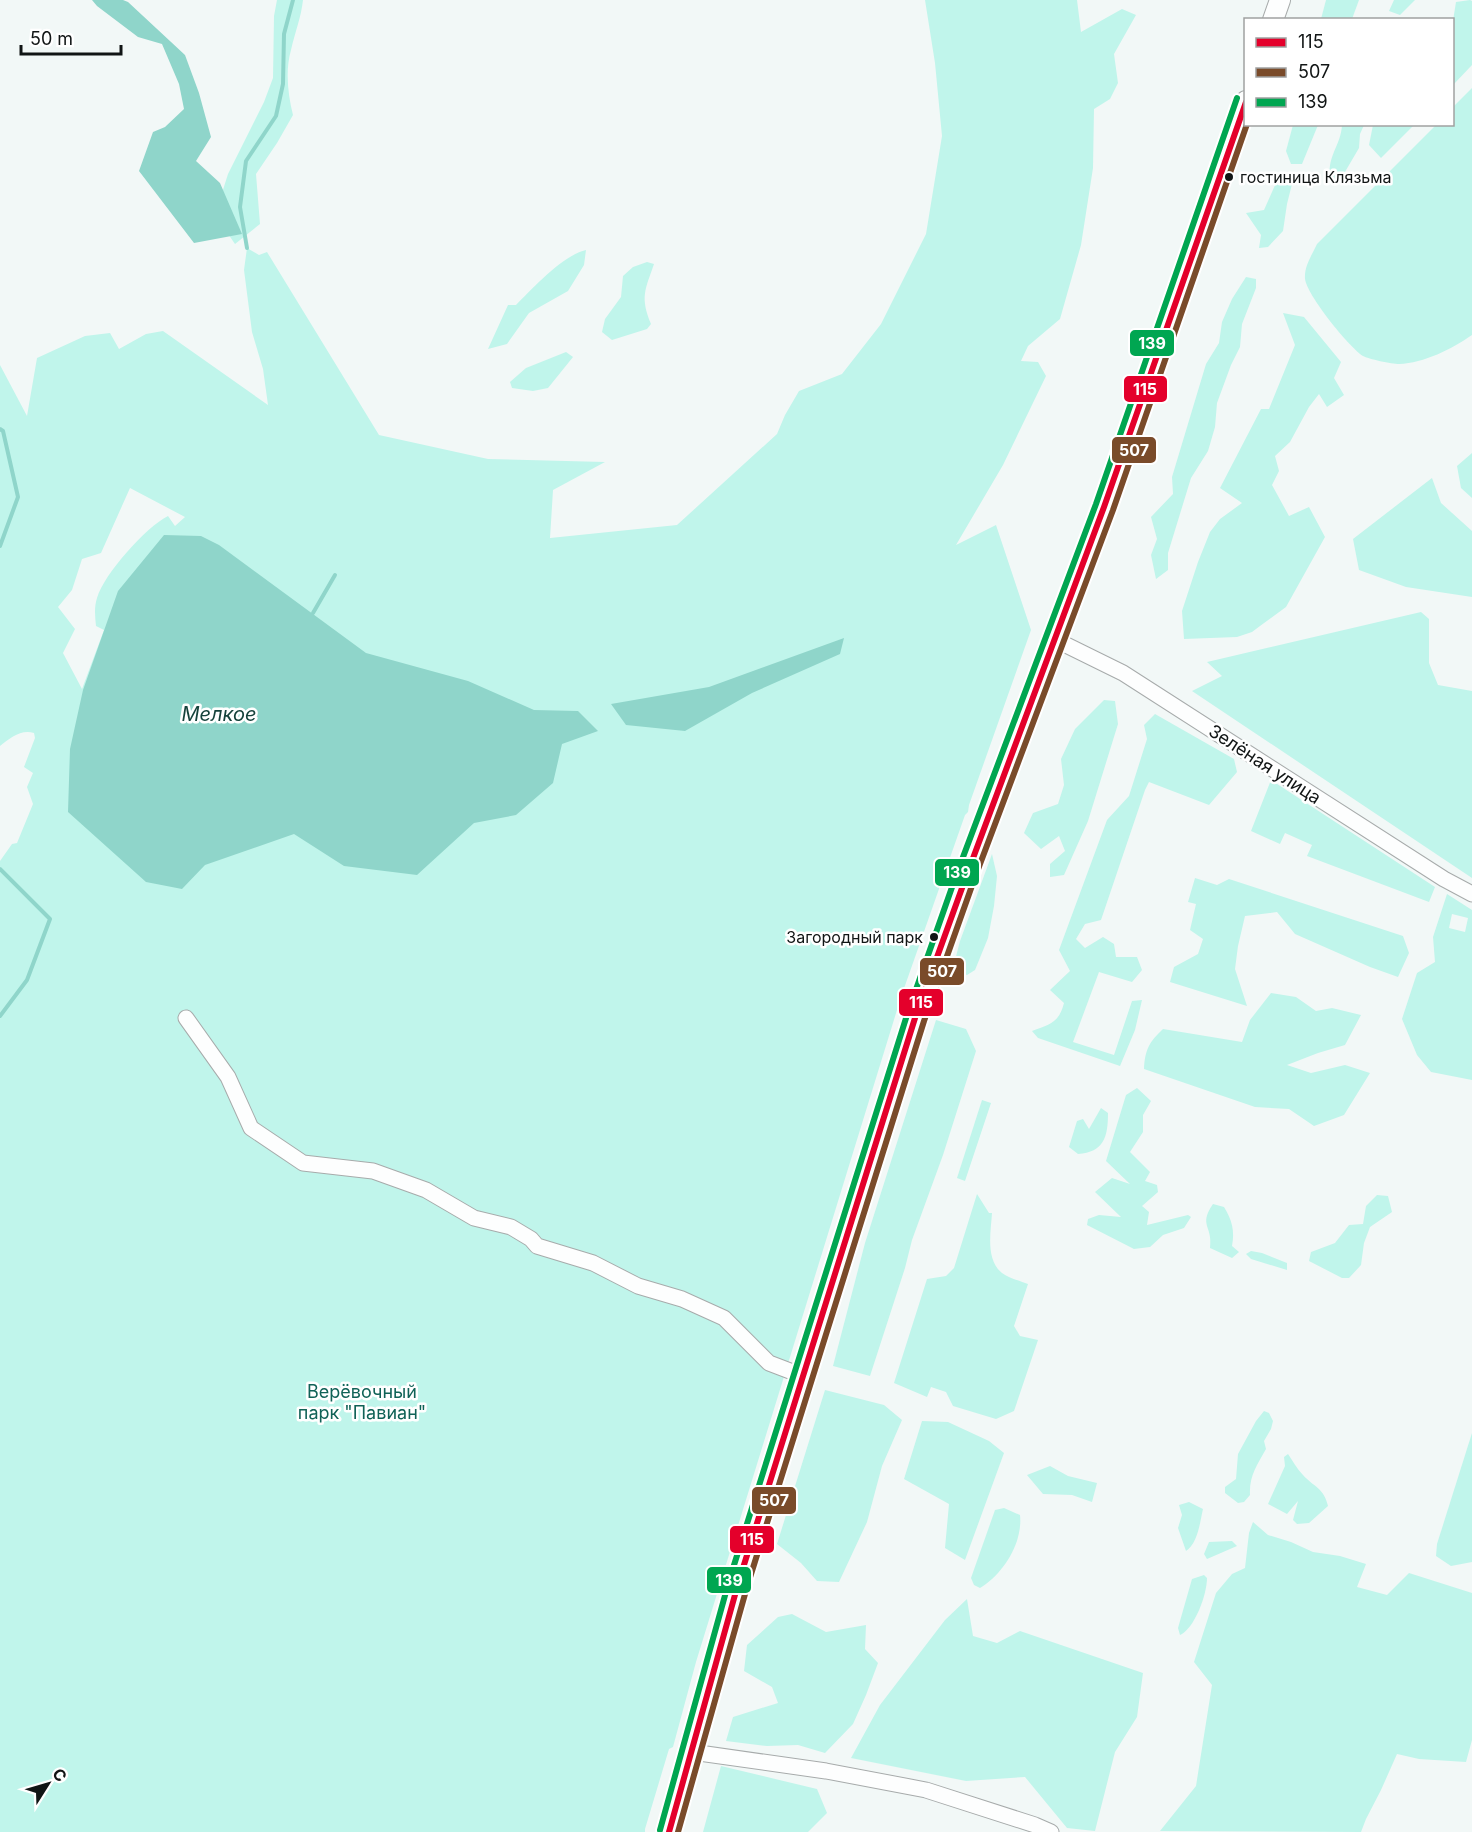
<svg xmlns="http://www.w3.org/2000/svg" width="1472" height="1832" viewBox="0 0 1472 1832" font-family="Inter,sans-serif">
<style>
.green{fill:#c0f5eb;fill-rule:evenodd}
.water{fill:#8fd5ca}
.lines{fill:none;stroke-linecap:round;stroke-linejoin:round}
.stream{stroke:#8fd5ca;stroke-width:4}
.minor-casing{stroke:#a7abab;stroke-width:17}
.major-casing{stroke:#a7abab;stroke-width:22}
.minor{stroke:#fdfefe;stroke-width:15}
.major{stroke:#fdfefe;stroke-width:20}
.bus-1-casing{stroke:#fff;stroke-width:10}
.bus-2-casing{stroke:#fff;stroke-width:10}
.bus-3-casing{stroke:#fff;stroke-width:10}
.bus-1{stroke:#e4002b;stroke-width:6}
.bus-2{stroke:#7a4b2a;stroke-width:6}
.bus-3{stroke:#00a651;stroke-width:6}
.bus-dot{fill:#111515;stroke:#fff;stroke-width:2}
.labels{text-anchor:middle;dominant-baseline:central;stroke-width:5;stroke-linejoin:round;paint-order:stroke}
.bus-label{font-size:16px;fill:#111515;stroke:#fff;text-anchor:start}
.street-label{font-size:18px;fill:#111515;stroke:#fff}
.park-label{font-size:18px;fill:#106257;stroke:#fff}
.water-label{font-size:20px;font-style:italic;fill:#15423b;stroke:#fff}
.line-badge{stroke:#fff;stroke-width:2}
.badge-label{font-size:16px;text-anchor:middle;font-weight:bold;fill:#fff}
</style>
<rect width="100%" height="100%" fill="#f2f8f7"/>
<g class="green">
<path d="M277 0H303C301 18 295 32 291 50 285 71 288 95 293 115L277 143 256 174 260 224 235 244 215 215 228 174 264 102 273 78 274 16Z"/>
<path d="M925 0H1077L1081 32 1122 9 1136 15 1114 54 1118 83 1110 99 1094 109 1093 168 1081 245 1060 319 1028 346 1021 361 1038 362 1046 376 1003 465 956 545 996 525 1031 630 969 805 968 812 965 815 901 997 696 1662 673 1747 669 1749 645 1829V1832H0V861L12 844 17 843 33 804 27 787 33 773 24 767 35 738 34 733C21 729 10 738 0 746V365L27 416 37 358 85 336 110 333 119 349 146 334 163 331 268 405 263 369 252 332 244 270 247 248 259 255 267 252 379 435 488 459 605 462 553 490 550 538 677 525 777 434 785 415 799 391 842 374 881 324 926 234 942 136 935 63ZM130 488 185 517 175 526 168 516C146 527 104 574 97 598 94 607 95 617 96 626L104 630 82 689 63 653 75 629 58 607 72 590 82 559 101 553Z"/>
<polygon points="1326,0 1359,0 1352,19 1321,19"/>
<polygon points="1394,0 1415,0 1400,15 1389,11"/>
<polygon points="1470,0 1472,1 1472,65 1453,85 1452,27 1456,2"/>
<path d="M1472 88V335C1452 349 1424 363 1399 364 1392 364 1368 359 1363 356 1348 346 1307 295 1305 279 1304 266 1312 255 1317 244L1436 125 1452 124 1453 107Z"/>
<polygon points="1293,125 1318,125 1302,164 1291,164 1286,151"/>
<path d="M1342 125H1364L1360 134 1359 148 1342 177 1331 181C1325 158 1341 146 1342 125Z"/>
<polygon points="1373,125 1373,124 1414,125 1381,158 1369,145"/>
<polygon points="1276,183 1292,184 1287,204 1283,231 1268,247 1259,248 1261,235 1246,213 1264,210"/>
<path d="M586 250 584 265 568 291 529 313 507 344 488 349 508 305H516C532 289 563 255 586 250Z"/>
<path d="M647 262 654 264C645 290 640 297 651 324L647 329 612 340 602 332 605 319 621 297 623 276 633 267Z"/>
<polygon points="1246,277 1256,279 1256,288 1242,324 1240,347 1231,365 1217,403 1215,427 1208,451 1191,478 1168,553 1168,570 1156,579 1151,555 1157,539 1151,517 1173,494 1172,477 1206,364 1219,343 1222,322 1232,299"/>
<polygon points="1283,313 1304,317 1341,362 1334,378 1344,395 1327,407 1319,394 1309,407 1290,442 1275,456 1279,471 1272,485 1289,516 1309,507 1325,537 1286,607 1260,626 1252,632 1237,637 1184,639 1182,611 1198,562 1210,532 1220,519 1242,503 1220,488 1261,409 1269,409 1295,345"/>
<polygon points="566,352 573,357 548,388 533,391 512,388 510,382 526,368"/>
<polygon points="1472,453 1472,498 1461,488 1457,466"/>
<polygon points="1432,478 1441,503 1472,531 1472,597 1406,587 1359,570 1353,539"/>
<polygon points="1421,612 1429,619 1429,663 1438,685 1472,691 1472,878 1192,691 1222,676 1207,662"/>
<polygon points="1104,700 1115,701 1118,724 1088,821 1064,875 1050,877 1050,864 1065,851 1059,836 1041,849 1024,833 1033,813 1058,804 1064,785 1061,759 1075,729"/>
<path d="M1155 714 1234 759 1237 772 1209 805 1149 782 1145 790 1101 920 1085 924 1076 939 1085 948 1103 937 1114 944 1116 957H1137L1142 970 1132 982 1099 972 1073 1042 1114 1055 1132 1001 1142 1000 1135 1030 1120 1066 1038 1038 1032 1031C1050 1024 1059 1023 1064 1003L1050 990 1070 971 1059 950 1107 820 1129 796 1147 739 1144 725Z"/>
<polygon points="1271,780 1435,887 1429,902 1307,856 1312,845 1285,833 1280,844 1251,831"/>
<polygon points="992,854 997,876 994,906 988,938 975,970 967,975 958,973 953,968 960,941"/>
<polygon points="1195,878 1217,885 1229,879 1403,936 1409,953 1398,977 1370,967 1295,934 1277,912 1245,916 1238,946 1235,969 1247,1006 1170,982 1174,967 1198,954 1203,939 1190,930 1196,904 1188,902"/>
<path d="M1447 894 1472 910V1080L1431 1072 1417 1055 1402 1019 1417 973 1435 962 1433 937ZM1452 914 1468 918 1465 932 1449 928Z"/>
<path d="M1271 993 1296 997 1316 1011 1332 1008 1361 1015 1345 1045 1318 1053 1287 1065 1311 1073 1345 1065 1370 1073 1344 1115 1314 1126 1289 1109 1255 1107 1144 1069C1145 1050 1149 1042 1163 1029L1242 1042 1250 1020Z"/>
<polygon points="936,1020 966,1029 976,1051 943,1155 912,1240 905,1268 870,1376 833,1366 865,1243"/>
<polygon points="1137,1088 1151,1101 1143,1115 1143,1132 1130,1152 1150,1172 1145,1181 1157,1185 1158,1192 1142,1206 1149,1212 1147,1225 1188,1215 1191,1217 1184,1228 1163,1235 1150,1247 1134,1249 1087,1225 1088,1219 1099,1215 1121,1217 1095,1192 1112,1178 1130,1184 1106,1161 1126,1095"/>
<polygon points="982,1100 991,1103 965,1181 957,1178"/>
<path d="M1101 1108 1108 1113C1108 1137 1104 1152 1078 1154L1069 1147 1077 1121 1083 1119 1089 1129Z"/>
<path d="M977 1194 989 1213H992C991 1231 985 1259 1002 1273 1009 1278 1020 1281 1028 1284L1014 1326 1020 1336 1038 1340 1014 1411 996 1419 953 1406 946 1392 931 1387 927 1397 894 1383 927 1279 946 1276 954 1268Z"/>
<polygon points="1377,1195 1388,1196 1392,1212 1370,1227 1364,1243 1361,1265 1349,1278 1342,1278 1309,1261 1311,1252 1335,1243 1349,1225 1363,1224 1366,1206"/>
<path d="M1213 1204 1224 1207C1232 1220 1235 1231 1232 1246L1239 1252 1232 1258 1210 1248C1213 1225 1198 1226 1213 1204Z"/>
<polygon points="1251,1251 1262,1253 1287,1263 1287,1270 1251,1259 1246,1254"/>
<polygon points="825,1390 884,1405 902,1420 882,1466 867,1522 839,1582 817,1581 801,1563 777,1544"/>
<path d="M1264 1411 1269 1413 1273 1421 1271 1429 1264 1441 1266 1449C1257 1465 1249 1476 1250 1495L1244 1502 1238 1503 1225 1493V1487L1236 1479 1238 1454 1256 1421Z"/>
<polygon points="922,1421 948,1422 989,1441 1004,1453 965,1560 945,1548 949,1504 904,1479"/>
<polygon points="1472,1433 1472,1562 1451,1566 1436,1556 1437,1544"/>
<path d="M1288 1454C1293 1461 1297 1469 1303 1475 1314 1487 1324 1488 1328 1506L1309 1523 1297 1524 1293 1520 1298 1501 1287 1514 1268 1504 1285 1466 1284 1457Z"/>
<polygon points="1050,1466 1068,1476 1097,1483 1092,1502 1072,1495 1043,1494 1027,1475"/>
<path d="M1189 1502 1203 1509C1200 1522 1198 1543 1186 1551L1178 1528 1182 1515 1179 1505Z"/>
<path d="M1004 1508 1020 1515C1023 1543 1003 1574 980 1588L974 1585 971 1578 995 1510Z"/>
<polygon points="1253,1522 1268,1535 1291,1542 1313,1552 1340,1556 1366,1564 1357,1587 1387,1595 1409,1573 1472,1593 1472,1740 1466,1762 1419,1759 1397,1754 1381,1790 1366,1819 1361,1832 1160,1831 1196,1786 1212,1685 1194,1662 1216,1593 1232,1574 1245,1568 1249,1533"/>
<polygon points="1232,1541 1237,1546 1207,1559 1204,1554 1209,1542"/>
<path d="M1204 1575 1207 1578C1207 1594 1195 1628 1180 1635L1178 1628 1192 1579Z"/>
<polygon points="967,1599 973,1636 997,1643 1020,1631 1143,1673 1137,1717 1115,1752 1095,1831 1067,1828 1025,1777 966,1781 851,1758 880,1705 945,1620"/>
<polygon points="792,1614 826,1632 866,1625 865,1649 878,1663 866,1695 853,1724 825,1753 798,1745 767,1746 726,1741 733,1717 778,1703 772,1687 744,1671 747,1645 778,1617"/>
<polygon points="721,1766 817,1789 827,1813 808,1832 703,1832"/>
</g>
<g class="water">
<polygon points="92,0 123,0 128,2 185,55 199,93 211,137 196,161 220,183 242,234 194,243 139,171 153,132 165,127 184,109 179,84 162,44 138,37 97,6"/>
<polygon points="164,535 201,536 219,545 366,653 468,681 534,710 578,711 598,731 562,744 553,783 516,815 474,823 417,875 344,866 294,834 205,865 182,889 146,882 68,812 70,749 83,690 118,591"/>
<polygon points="844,638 840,654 752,693 685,731 626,725 611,704 709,687"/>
</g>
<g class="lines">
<g class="stream">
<polyline points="247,248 240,207 246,161 276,116 283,84 284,34 293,0"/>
<polyline points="0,429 3,431 18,497 0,546"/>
<polyline points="313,613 335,575"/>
<polyline points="0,869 50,919 27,980 0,1016"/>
</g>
<defs>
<g id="minor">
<polyline points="1056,640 1123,673 1444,879 1472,894"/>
<polyline points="186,1018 228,1077 251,1128 303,1163 373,1171 426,1190 474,1218 511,1227 531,1239 537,1246 593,1263 638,1286 682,1299 724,1318 769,1363 803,1376"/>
<polyline points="692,1752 826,1771 926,1790 1035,1825 1051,1832"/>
</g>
<g id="major">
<polyline points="1273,20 1280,0"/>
<path d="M669 1832 738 1584 915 1018C958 892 1008 767 1055 642 1122 463 1184 282 1246 101"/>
</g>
</defs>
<use href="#minor" class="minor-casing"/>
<use href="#major" class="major-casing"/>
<use href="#minor" class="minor"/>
<use href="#major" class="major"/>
<defs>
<polyline id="bus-1" points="669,1832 738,1584 915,1018 966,877 1104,507 1246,102"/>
<polyline id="bus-2" points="678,1832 747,1587 924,1021 974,880 1113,510 1247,124"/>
<polyline id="bus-3" points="660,1830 729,1581 907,1015 957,873 1096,504 1237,98"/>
</defs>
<use href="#bus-1" class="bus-1-casing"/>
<use href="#bus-2" class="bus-2-casing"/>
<use href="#bus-3" class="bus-3-casing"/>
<use href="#bus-1" class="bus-1"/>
<use href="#bus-2" class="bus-2"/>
<use href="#bus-3" class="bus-3"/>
</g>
<g class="bus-dot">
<circle cx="1229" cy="177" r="5"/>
<circle cx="934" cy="937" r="5"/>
</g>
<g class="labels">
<g class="bus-label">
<text x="1240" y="177">гостиница Клязьма</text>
<text x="923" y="937" text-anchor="end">Загородный парк</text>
</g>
<g class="street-label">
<text transform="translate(1265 764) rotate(33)">Зелёная улица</text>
</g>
<g class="park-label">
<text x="362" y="1391">Верёвочный<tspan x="362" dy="21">парк "Павиан"</tspan></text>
</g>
<g class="water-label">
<text x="219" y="714">Мелкое</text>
</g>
</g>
<g class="line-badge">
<rect x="1129" y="329" width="46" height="28" rx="6" fill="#00a651"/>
<rect x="1123" y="375" width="45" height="28" rx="6" fill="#e4002b"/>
<rect x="1111" y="436" width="46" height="28" rx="6" fill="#7a4b2a"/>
<rect x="934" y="858" width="46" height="29" rx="6" fill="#00a651"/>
<rect x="919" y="957" width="46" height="29" rx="6" fill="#7a4b2a"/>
<rect x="898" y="988" width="46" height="29" rx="6" fill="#e4002b"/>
<rect x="751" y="1486" width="46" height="29" rx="6" fill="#7a4b2a"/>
<rect x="729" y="1525" width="46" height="29" rx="6" fill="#e4002b"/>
<rect x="706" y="1566" width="46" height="28" rx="6" fill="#00a651"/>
</g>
<g class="badge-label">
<text x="1152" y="349">139</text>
<text x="1145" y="395">115</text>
<text x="1134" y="456">507</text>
<text x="957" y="878">139</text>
<text x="942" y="977">507</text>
<text x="921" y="1008">115</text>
<text x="774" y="1506">507</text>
<text x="752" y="1545">115</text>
<text x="729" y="1586">139</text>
</g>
<rect x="1244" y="18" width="210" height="108" fill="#ffffff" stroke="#a0a1a1" stroke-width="1.5"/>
<rect x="1256" y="38" width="30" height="9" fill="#e4002b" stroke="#a0a1a1" stroke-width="1.5"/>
<text x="1298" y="48" font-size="18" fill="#111515">115</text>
<rect x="1256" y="68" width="30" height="9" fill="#7a4b2a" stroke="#a0a1a1" stroke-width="1.5"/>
<text x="1298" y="78" font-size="18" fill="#111515">507</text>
<rect x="1256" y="98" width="30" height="9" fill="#00a651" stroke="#a0a1a1" stroke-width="1.5"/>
<text x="1298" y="108" font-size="18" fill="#111515">139</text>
<g transform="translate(48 1784) rotate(53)" stroke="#ffffff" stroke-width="4.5" paint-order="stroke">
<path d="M0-4.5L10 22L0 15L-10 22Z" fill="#111515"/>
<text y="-9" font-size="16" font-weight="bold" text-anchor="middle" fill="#111515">С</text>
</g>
<path d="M21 45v9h100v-9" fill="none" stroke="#111515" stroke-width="3"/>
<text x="30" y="45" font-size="18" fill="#111515" stroke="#ffffff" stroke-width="4.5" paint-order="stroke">50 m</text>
</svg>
